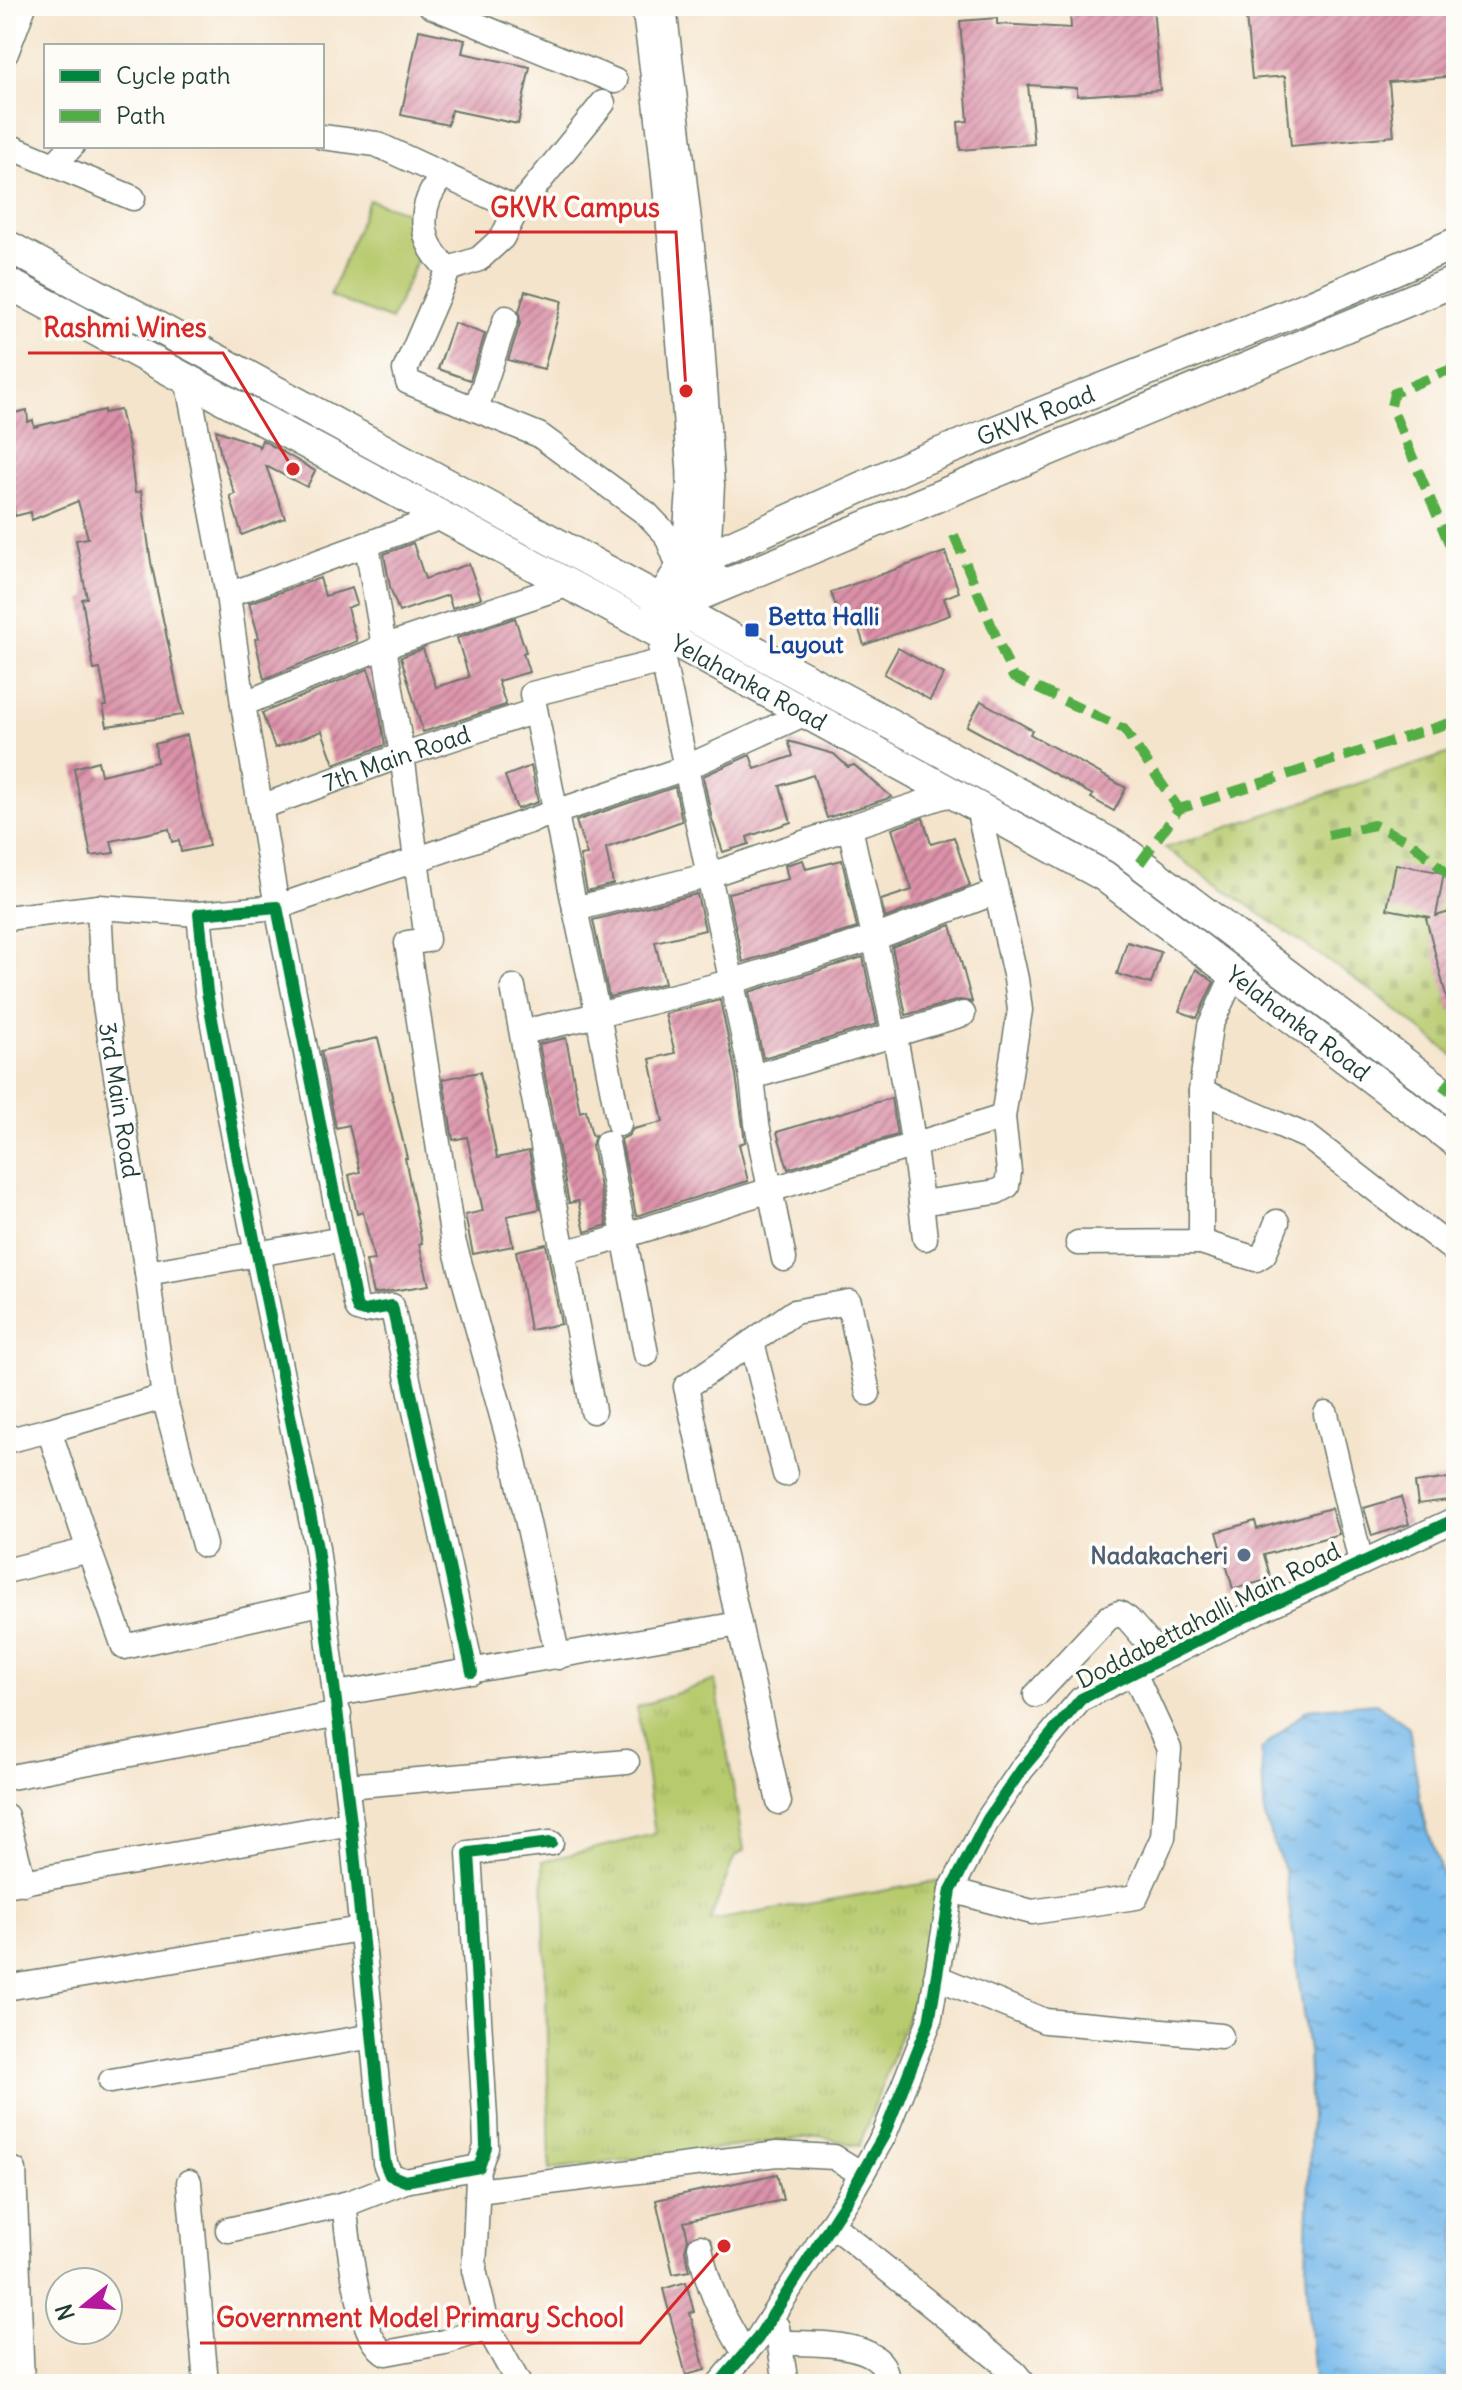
<svg xmlns="http://www.w3.org/2000/svg" width="1462" height="2390" viewBox="0 0 1462 2390" font-family="Delius,sans-serif">
<style>
.grass{fill:url(#grass-tufts);stroke:#6b8450;stroke-width:2}
.cemetery{fill:url(#cemetery-stones);stroke:#6b8450;stroke-width:2}
.green{fill:#b7ca6d;stroke:#6b8450;stroke-width:2}
.water{fill:url(#water-ripples);stroke:#4a7a8f;stroke-width:2}
.building{fill:url(#building-hatch)}
.lines{fill:none;stroke-linecap:round;stroke-linejoin:round}
.minor-casing{stroke:#6a7769;stroke-width:27}
.major-casing{stroke:#6a7769;stroke-width:33}
.minor{stroke:#fff;stroke-width:24}
.major{stroke:#fff;stroke-width:30}
.quiet{stroke:#52ad45;stroke-width:10;stroke-dasharray:20 10;stroke-linecap:butt}
.cycleway-casing{stroke:#fdfcf7;stroke-width:17}
.cycleway{stroke:#00873e;stroke-width:12}
.transit-dot{fill:#1a4fb4;stroke:#fdfcf7;stroke-width:3}
.service-dot{fill:#5c6f8a;stroke:#fdfcf7;stroke-width:3}
.labels{text-anchor:middle;dominant-baseline:central;stroke-width:7;stroke-linejoin:round;paint-order:stroke}
.street-label{font-size:24px;fill:#1f3d34;stroke:#fdfcf7}
.transit-label{font-size:24px;font-weight:bold;fill:#164399;stroke:#fdfcf7;text-anchor:start}
.service-label{font-size:24px;font-weight:bold;fill:#4e5e75;stroke:#fdfcf7;text-anchor:end}
.leader{fill:none;stroke:#d62828;stroke-width:3}
.callout-dot{fill:#d62828;stroke:#fdfcf7;stroke-width:3}
.callout-label{font-size:26px;text-anchor:middle;font-weight:bold;fill:#d62828;stroke:#fdfcf7;stroke-width:7;stroke-linejoin:round;paint-order:stroke}
</style>
<defs>
<pattern id="grass-tufts" width="24" height="20" patternUnits="userSpaceOnUse" patternTransform="scale(2)"><rect width="24" height="20" fill="#b7ca6d"/><path d="M3 7l-1-3M5 7V3M7 7l1-3M15 17l-1-3M17 17v-4M19 17l1-3" fill="none" stroke="#9dae5f"/></pattern>
<pattern id="cemetery-stones" width="16" height="16" patternUnits="userSpaceOnUse" patternTransform="scale(2)"><rect width="16" height="16" fill="#b7ca6d"/><path d="M2 7V4a2 2 0 0 1 4 0v3zM10 15v-3a2 2 0 0 1 4 0v3z" fill="#9dae5f"/></pattern>
<pattern id="water-ripples" width="26" height="14" patternUnits="userSpaceOnUse" patternTransform="scale(2)"><rect width="26" height="14" fill="#74b8ea"/><path d="M2 4q2-2 4 0t4 0M15 11q2-2 4 0t4 0" fill="none" stroke="#5f97be"/></pattern>
<pattern id="building-hatch" width="6" height="6" patternUnits="userSpaceOnUse" patternTransform="scale(2)"><rect width="6" height="6" fill="#db91a9"/><path d="M-1 1l2-2M0 6l6-6M5 7l2-2" fill="none" stroke="#b1788a"/></pattern>
</defs>
<rect width="100%" height="100%" fill="#fdfcf7"/>
<filter id="ink" filterUnits="userSpaceOnUse"><feTurbulence type="fractalNoise" baseFrequency=".0125" numOctaves="2"/><feDisplacementMap in="SourceGraphic" scale="16" xChannelSelector="R" yChannelSelector="G"/><feConvolveMatrix kernelMatrix="1 2 1 2 8 2 1 2 1" color-interpolation-filters="sRGB"/></filter>
<filter id="wash" filterUnits="userSpaceOnUse"><feTurbulence type="fractalNoise" baseFrequency=".006" numOctaves="4" result="noise"/><feDisplacementMap in="SourceGraphic" scale="32" xChannelSelector="R" yChannelSelector="G"/><feGaussianBlur stdDeviation="1.8" result="paint"/><feColorMatrix in="noise" values="0 0 0 0 0 0 0 0 0 0 0 0 0 0 0 0 0 1.4 0 .05"/><feComposite in="paint" operator="in"/></filter>
<g filter="url(#wash)">
<rect width="100%" height="100%" fill="#f5e4cc"/>
<polygon class="grass" points="715,1680 744,1850 734,1858 710,1921 939,1881 920,1984 859,2146 820,2136 550,2169 543,1861 655,1834 637,1707"/>
<polygon class="cemetery" points="1456,751 1456,1058 1379,996 1165,848"/>
<polygon class="green" points="369,200 413,214 418,258 391,320 330,296"/>
<polygon class="water" points="1376,1703 1409,1727 1422,1812 1456,1917 1456,2384 1314,2384 1306,2270 1311,2116 1308,2052 1285,1872 1265,1820 1261,1750 1307,1709"/>
<g id="blocks">
<g class="building">
<polygon points="1153,6 1160,90 1077,96 1077,88 1028,85 1034,144 960,150 958,122 968,121 960,21 997,18 997,24 1071,28 1070,12"/>
<polygon points="1245,6 1456,6 1456,76 1389,82 1394,136 1291,146 1285,76 1252,79"/>
<polygon points="419,30 465,40 462,53 530,67 518,124 451,110 448,125 401,115"/>
<polygon points="525,291 562,301 544,369 508,360 520,323 519,312"/>
<polygon points="454,323 485,334 470,380 438,369"/>
<polygon points="27,410 28,422 33,420 34,427 104,410 104,413 120,410 130,451 135,493 141,491 151,562 183,715 107,726 103,706 107,706 100,669 94,670 82,599 87,598 76,540 88,538 78,501 32,520 31,512 15,516 6,462 6,415"/>
<polygon points="216,430 258,445 259,448 262,440 315,471 307,487 266,466 285,518 242,535 230,496 235,494 221,456"/>
<polygon points="413,543 425,579 469,564 481,598 452,608 448,595 399,612 390,587 384,554"/>
<polygon points="945,552 959,592 944,598 950,615 864,645 854,614 840,619 831,592"/>
<polygon points="320,578 325,596 352,588 357,604 347,608 357,641 264,679 255,639 259,638 249,603"/>
<polygon points="515,618 526,652 523,653 529,672 498,681 506,705 423,732 401,657 423,649 436,687 469,677 457,638"/>
<polygon points="898,648 944,674 930,700 884,674"/>
<polygon points="368,669 376,692 385,745 334,764 322,731 275,748 262,713"/>
<polygon points="981,701 1032,730 1030,734 1126,788 1114,811 1091,798 1093,795 967,726"/>
<polygon points="187,735 209,846 181,852 179,840 172,842 169,829 111,841 114,853 91,856 74,768 98,761 101,775 157,762 155,744"/>
<polygon points="788,741 834,754 848,767 854,765 892,797 827,818 813,775 780,786 791,822 747,837 749,844 723,852 712,819 703,776 750,755 755,769 793,756"/>
<polygon points="531,766 538,802 517,809 505,776"/>
<polygon points="675,787 682,821 606,848 613,884 587,891 580,856 587,855 576,821"/>
<polygon points="923,818 931,844 954,837 970,886 885,918 881,900 912,890 892,829"/>
<polygon points="803,860 806,869 842,860 857,928 743,962 728,893 788,879 785,865"/>
<polygon points="1396,864 1444,873 1436,916 1456,910 1456,1010 1450,1011 1426,918 1430,917 1387,909"/>
<polygon points="697,894 705,930 655,942 665,983 609,997 593,920"/>
<polygon points="951,925 972,1002 959,1000 906,1015 892,947"/>
<polygon points="1127,942 1161,952 1151,984 1117,974"/>
<polygon points="863,957 877,1024 763,1058 749,992"/>
<polygon points="1196,969 1214,982 1197,1018 1179,1011"/>
<polygon points="720,1000 736,1075 745,1142 739,1144 748,1181 636,1216 621,1139 628,1136 633,1129 663,1122 650,1059 675,1053 665,1014"/>
<polygon points="378,1038 407,1158 405,1158 422,1243 419,1244 429,1285 373,1294 366,1261 374,1260 363,1212 357,1214 349,1175 360,1172 349,1125 336,1128 321,1051"/>
<polygon points="566,1038 580,1112 586,1110 592,1136 595,1135 592,1146 607,1225 585,1232 578,1201 569,1203 539,1044"/>
<polygon points="480,1072 497,1158 529,1151 540,1209 507,1216 513,1246 473,1254 465,1215 483,1211 467,1137 453,1140 443,1079"/>
<polygon points="891,1098 897,1135 788,1169 777,1132"/>
<polygon points="546,1244 561,1324 530,1330 516,1251"/>
<polygon points="1456,1477 1456,1499 1418,1504 1415,1483"/>
<polygon points="1401,1497 1409,1524 1372,1536 1364,1508"/>
<polygon points="1331,1508 1339,1534 1264,1555 1271,1579 1233,1589 1217,1532 1255,1521 1257,1529"/>
<polygon points="777,2174 783,2200 684,2222 688,2239 685,2250 690,2271 673,2274 656,2200"/>
<polygon points="686,2282 694,2312 690,2313 705,2370 686,2375 663,2289"/>
</g>
</g>
</g>
<g filter="url(#ink)">
<use href="#blocks" fill-opacity="0" stroke="#6a7769" stroke-width="2"/>
<g class="lines">
<defs>
<g id="minor">
<polyline points="431,6 615,81"/>
<path d="M644 6C665 159 677 312 689 466 692 500 678 551 692 580"/>
<polyline points="664,6 700,315 712,485 708,557 720,587"/>
<polyline points="6,53 24,6"/>
<polyline points="322,137 376,144 517,209"/>
<polyline points="6,145 54,165 72,146"/>
<polyline points="54,165 133,198"/>
<path d="M442 177C417 206 418 244 449 269L479 259 502 238 517 209 603 103"/>
<polyline points="449,269 405,370 408,382 539,435 647,514 666,534 680,569"/>
<polyline points="187,379 228,595 243,704 277,907 685,768 806,713"/>
<polyline points="476,409 506,318"/>
<polyline points="367,545 402,755 427,940 407,943 453,1240 512,1452 558,1657"/>
<polyline points="228,595 441,517"/>
<polyline points="661,651 752,1077 757,1124 784,1259"/>
<polyline points="663,661 532,694 575,909 710,875 850,827"/>
<polyline points="243,704 383,647 567,585"/>
<path d="M952 793 850 827C877 952 907 1076 921 1203L996 1192 1007 1186 1009 1172 1003 1117 1020 1010 1016 979 978 808"/>
<path id="s1" d="M261 807 402 755 535 711"/>
<polyline points="99,907 199,914"/>
<path id="s2" d="M6 918 99 907 104 999 147 1273 343 1239"/>
<polyline points="513,987 593,1411"/>
<polyline points="522,1032 598,1015 575,909"/>
<polyline points="752,1077 963,1014"/>
<polyline points="1201,1091 1308,1137 1456,1252"/>
<polyline points="619,1124 598,1015 730,982 874,938 996,892"/>
<polyline points="607,1143 646,1354"/>
<polyline points="921,1203 925,1238"/>
<polyline points="1201,1242 1256,1259 1264,1254 1277,1222"/>
<polyline points="1078,1243 1201,1242 1201,1091 1210,1026 1234,974"/>
<polyline points="565,1252 598,1244 1003,1117"/>
<polyline points="147,1273 164,1397"/>
<polyline points="752,1342 794,1312 849,1302 868,1393"/>
<polyline points="1326,1414 1361,1563"/>
<polyline points="49,1430 164,1397 204,1545"/>
<polyline points="6,1441 49,1430 89,1550"/>
<polyline points="6,1571 89,1550 124,1647 325,1602"/>
<polyline points="472,1672 392,1306 364,1311 358,1309 356,1304 277,907 199,914 207,992 239,1165 317,1548 351,1823 385,2163 390,2175 405,2181 479,2167 486,2147 485,2118 469,1853 551,1843"/>
<polyline points="337,1694 739,1624"/>
<polyline points="1036,1695 1108,1618 1119,1613 1128,1619 1162,1658"/>
<polyline points="6,1778 339,1714"/>
<polyline points="347,1786 627,1762"/>
<polyline points="779,1802 686,1387 752,1342 785,1474"/>
<polyline points="6,1816 24,1883"/>
<polyline points="6,1885 351,1823"/>
<polyline points="951,1890 1032,1912 1136,1897 1163,1837 1169,1749 1134,1673"/>
<polyline points="936,1977 1045,2021 1221,2036"/>
<polyline points="6,1988 360,1929"/>
<polyline points="111,2081 373,2036"/>
<polyline points="6,2171 14,2170 22,2384"/>
<polyline points="478,2177 474,2270 488,2328 519,2384"/>
<path d="M405 2181 349 2203 345 2212C349 2243 358 2340 386 2353L445 2342 488 2328"/>
<polyline points="189,2182 206,2384"/>
<polyline points="478,2191 777,2154 834,2157 862,2174"/>
<polyline points="831,2224 1015,2373 1024,2384"/>
<polyline points="228,2230 349,2203"/>
<path d="M700 2247C709 2294 722 2314 745 2354"/>
<polyline points="777,2327 786,2384"/>
<path d="M780 2343C806 2343 868 2341 883 2366 885 2371 887 2378 889 2384"/>
<polyline points="719,2384 758,2338 848,2198 884,2135 929,2022 951,1890 988,1819 1022,1769 1081,1699 1247,1616 1456,1519"/>
</g>
<g id="major">
<polyline points="6,245 1121,849 1456,1102"/>
<path id="s3" d="M6 282 661 634 1104 876 1456 1142"/>
<path id="s4" d="M654 619 661 600 680 569 915 463 1312 305 1456 243"/>
<polyline points="675,625 681,611 700,595 1456,281"/>
</g>
</defs>
<use href="#minor" class="minor-casing"/>
<use href="#major" class="major-casing"/>
<use href="#minor" class="minor"/>
<use href="#major" class="major"/>
<g class="quiet">
<polyline points="1456,367 1394,393 1391,406 1456,560"/>
<polyline points="954,535 1013,677 1124,729 1179,809"/>
<polyline points="1328,835 1374,825 1412,843 1456,881"/>
<polyline points="1140,863 1179,809 1456,721"/>
<polyline points="1443,1092 1456,1075"/>
</g>
<defs>
<g id="cycleway">
<polyline points="472,1672 392,1306 364,1311 358,1309 356,1304 277,907 199,914 207,992 239,1165 317,1548 351,1823 385,2163 390,2175 405,2181 479,2167 486,2147 485,2118 469,1853 551,1843"/>
<polyline points="719,2384 758,2338 848,2198 884,2135 929,2022 951,1890 988,1819 1022,1769 1081,1699 1247,1616 1456,1519"/>
</g>
</defs>
<use href="#cycleway" class="cycleway-casing"/>
<use href="#cycleway" class="cycleway"/>
</g>
</g>
<rect class="transit-dot" x="744" y="622" width="16" height="16" rx="4"/>
<circle class="service-dot" cx="1244" cy="1555" r="8"/>
<g class="labels">
<g class="street-label">
<text stroke="none"><textPath href="#s4" startOffset="444">GKVK Road</textPath></text>
<text stroke="none"><textPath href="#s3" startOffset="844">Yelahanka Road</textPath></text>
<text stroke="none"><textPath href="#s1" startOffset="144">7th Main Road</textPath></text>
<text stroke="none"><textPath href="#s3" startOffset="1492">Yelahanka Road</textPath></text>
<text stroke="none"><textPath href="#s2" startOffset="288">3rd Main Road</textPath></text>
<text transform="translate(1208 1615) rotate(-27)">Doddabettahalli Main Road</text>
</g>
<g class="transit-label">
<text x="768" y="616">Betta Halli<tspan x="768" dy="28">Layout</tspan></text>
</g>
<g class="service-label">
<text x="1228" y="1555">Nadakacheri</text>
</g>
</g>
<path class="leader" d="M686 391L676 232H475M293 469L223 353H28M724 2246L640 2343H200"/>
<g class="callout-dot">
<circle cx="686" cy="391" r="8"/>
<circle cx="293" cy="469" r="8"/>
<circle cx="724" cy="2246" r="8"/>
</g>
<g class="callout-label">
<text x="575" y="217">GKVK Campus</text>
<text x="125" y="337">Rashmi Wines</text>
<text x="420" y="2327">Government Model Primary School</text>
</g>
<rect width="1462" height="2390" fill="none" stroke="#fdfcf7" stroke-width="32"/>
<rect x="44" y="44" width="280" height="104" fill="#fdfcf7" stroke="#a4b0a9" stroke-width="2"/>
<rect x="60" y="70" width="40" height="12" fill="#00873e" stroke="#a4b0a9" stroke-width="2"/>
<text x="116" y="84" font-size="24" fill="#1f3d34">Cycle path</text>
<rect x="60" y="110" width="40" height="12" fill="#52ad45" stroke="#a4b0a9" stroke-width="2"/>
<text x="116" y="124" font-size="24" fill="#1f3d34">Path</text>
<g transform="translate(84 2306) rotate(252)"><circle r="38" fill="#fdfcf7" stroke="#a4b0a9" stroke-width="2"/>
<path d="M0-6L14 30L0 20L-14 30Z" fill="#b5179e"/>
<text y="-12" font-size="22" font-weight="bold" text-anchor="middle" fill="#1f3d34">N</text>
</g>
</svg>
